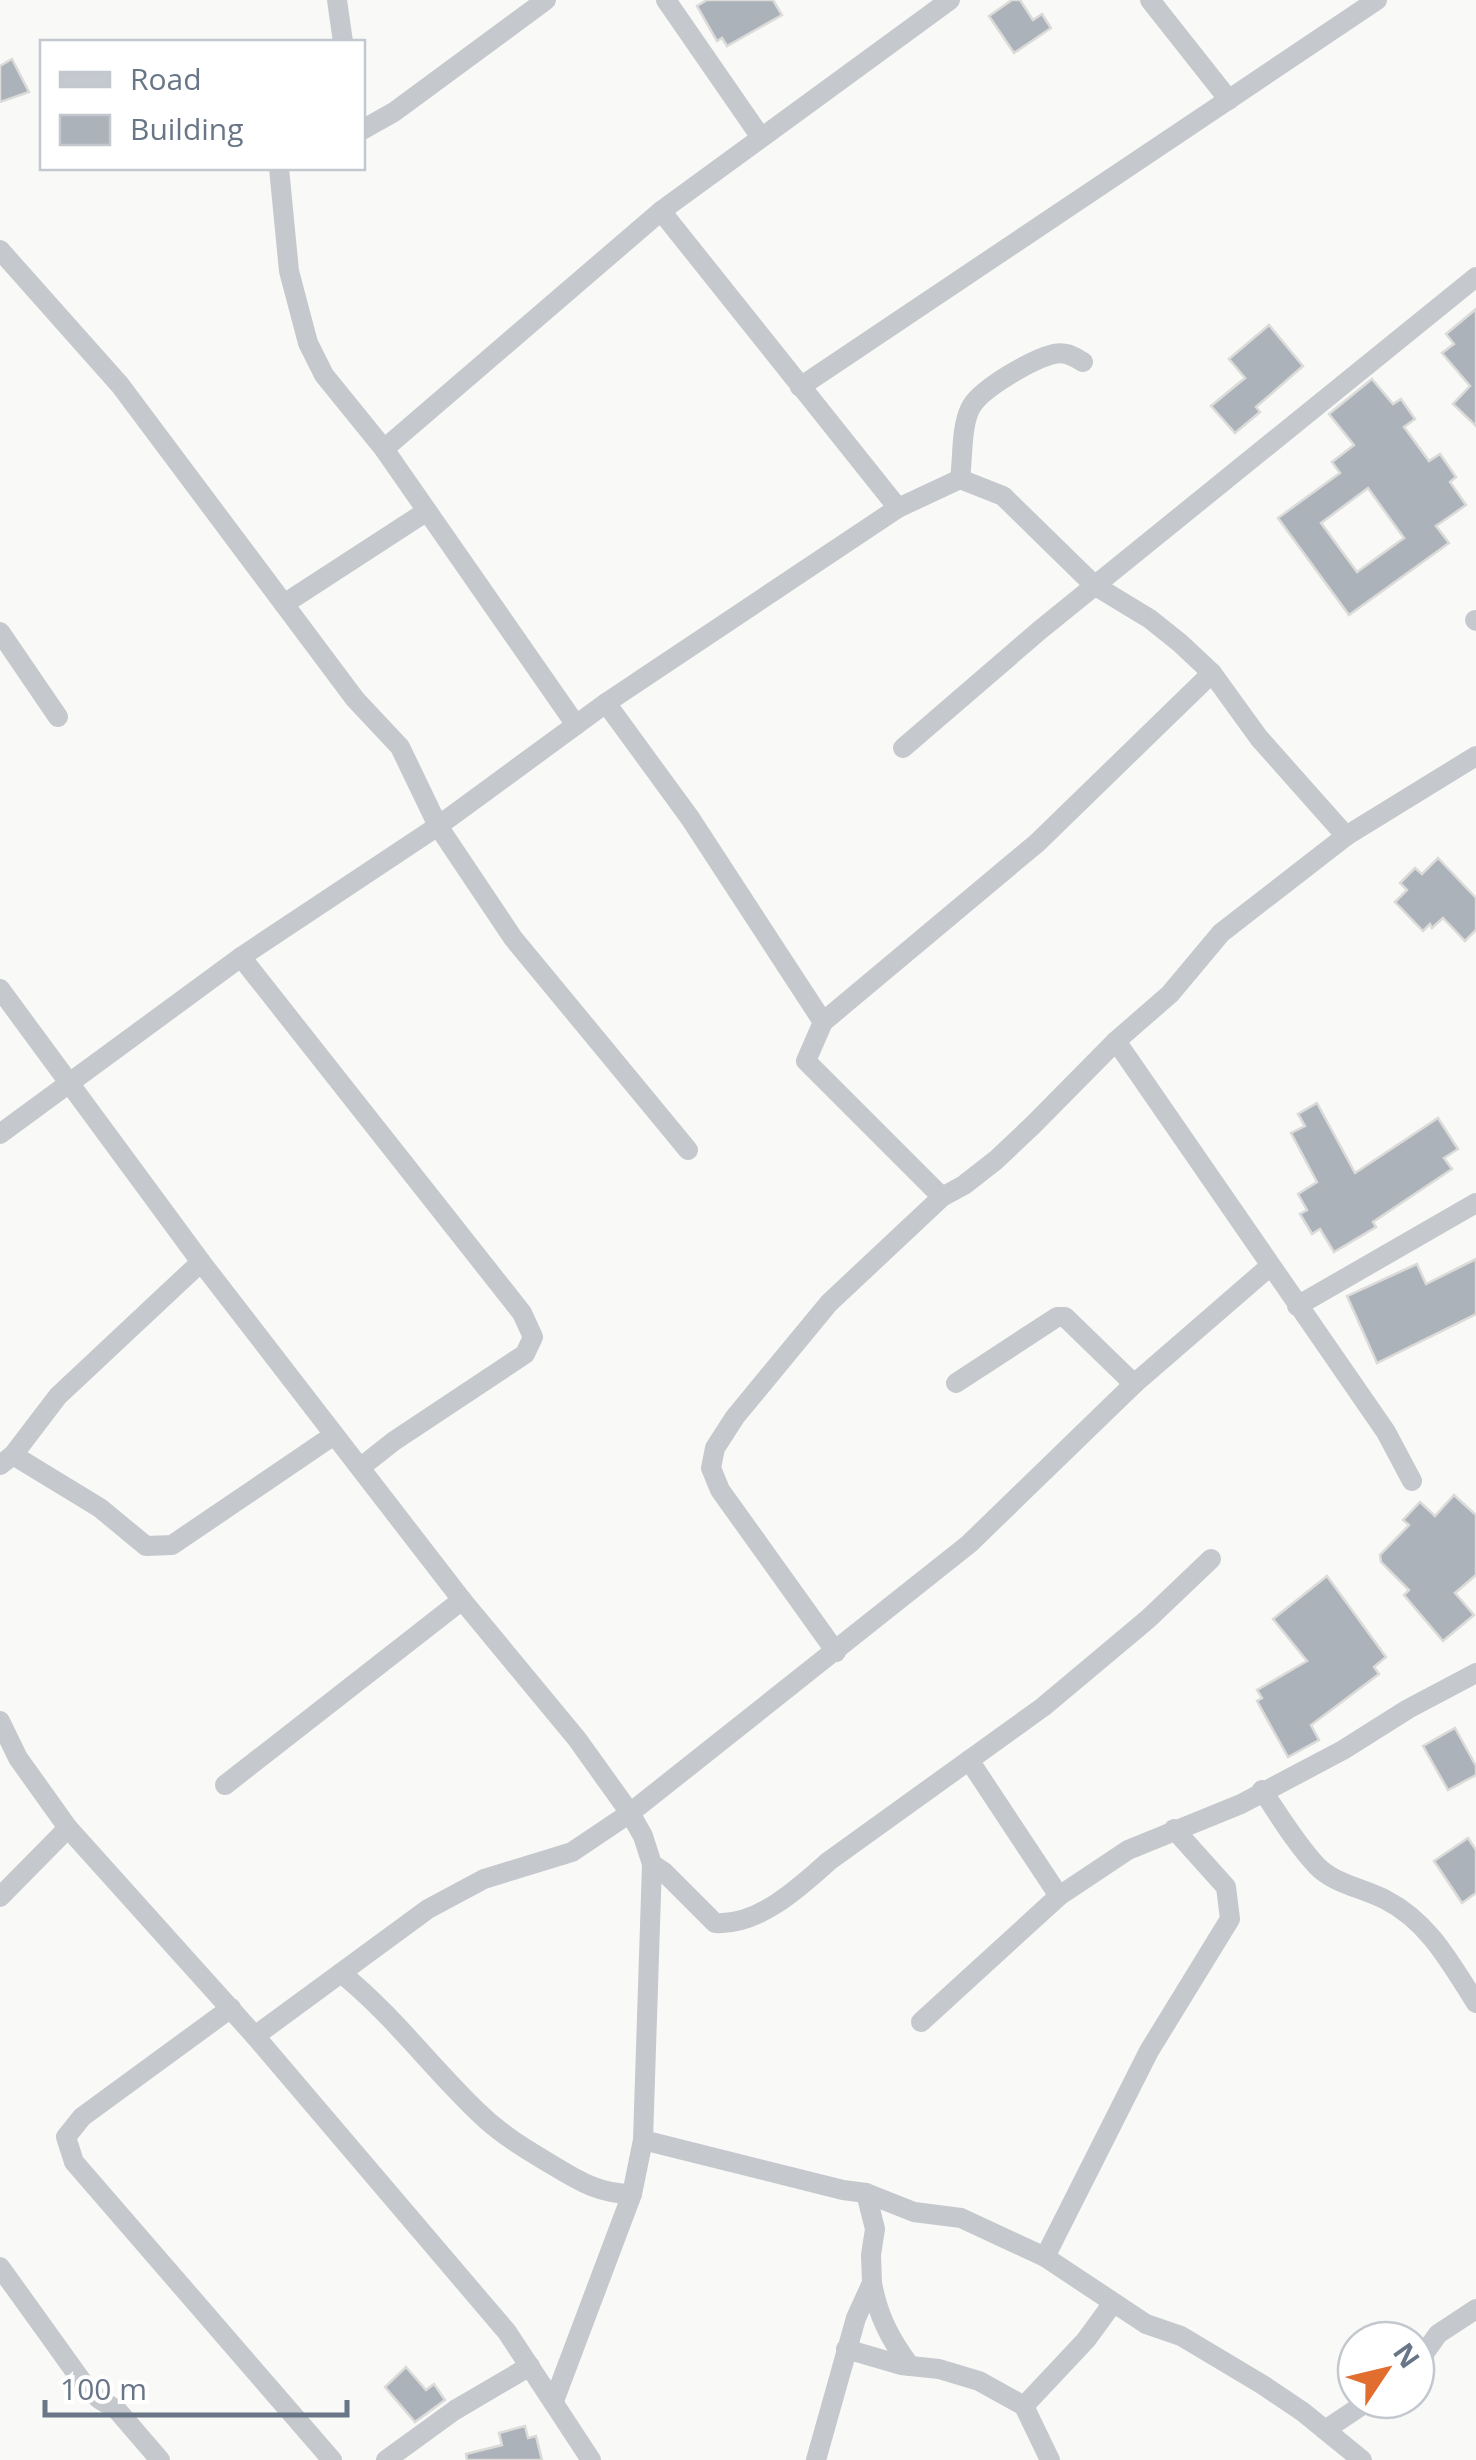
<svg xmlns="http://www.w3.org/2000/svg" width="1476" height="2460" viewBox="0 0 1476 2460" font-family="'Open Sans',sans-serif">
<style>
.building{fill:#acb2b9;stroke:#dbdbd9;stroke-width:2.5;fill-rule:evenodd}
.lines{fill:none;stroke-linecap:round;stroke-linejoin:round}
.minor{stroke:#c5c8cc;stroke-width:20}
</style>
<rect width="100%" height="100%" fill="#f9f9f7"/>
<g class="building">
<polygon points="707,0 773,0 782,15 727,46 722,38 717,41 697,6"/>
<polygon points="1012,0 1020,0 1033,20 1042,14 1051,28 1014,53 989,16"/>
<polygon points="12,59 29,92 0,102 0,66"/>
<polygon points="1476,309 1476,426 1453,404 1470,386 1442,353 1454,344 1446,334"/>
<polygon points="1269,325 1303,366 1256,407 1260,412 1235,433 1211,406 1245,378 1229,359"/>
<path d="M1372 379 1393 404 1401 399 1415 419 1404 427 1429 461 1440 454 1456 477 1450 482 1466 505 1436 526 1449 543 1349 615 1278 518 1340 473 1332 462 1354 445 1329 414ZM1368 488 1404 538 1357 572 1321 523Z"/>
<polygon points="1438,858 1476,898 1476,930 1465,941 1443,918 1432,928 1430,924 1423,931 1395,902 1407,890 1400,883 1415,868 1422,874"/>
<polygon points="1317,1103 1355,1173 1438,1118 1458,1149 1444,1158 1452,1169 1373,1222 1376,1227 1334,1252 1320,1229 1312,1234 1300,1214 1307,1210 1298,1194 1317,1182 1291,1133 1305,1126 1298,1114"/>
<polygon points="1476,1259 1476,1314 1377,1363 1347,1296 1417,1264 1426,1284"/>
<polygon points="1454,1495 1476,1515 1476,1575 1455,1593 1474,1615 1443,1641 1404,1595 1409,1590 1381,1562 1380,1555 1409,1525 1403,1520 1420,1502 1435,1516"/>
<polygon points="1327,1576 1386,1657 1374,1667 1379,1674 1311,1725 1319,1740 1288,1757 1257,1701 1262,1698 1257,1690 1307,1661 1273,1619"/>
<polygon points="1455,1728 1476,1766 1476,1775 1448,1790 1423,1746"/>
<polygon points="1468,1838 1476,1850 1476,1893 1462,1903 1434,1861"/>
<polygon points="406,2367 426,2390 434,2384 445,2400 415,2422 385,2387"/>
<polygon points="525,2426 528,2438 536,2436 542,2460 467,2460 466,2454 502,2445 499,2433"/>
</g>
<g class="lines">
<g class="minor">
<polyline points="337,0 343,42"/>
<polyline points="666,0 760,136"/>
<polyline points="1150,0 1229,100"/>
<polyline points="362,130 394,112 546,0"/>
<polyline points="279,168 289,271 308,343 324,375 384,449 576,725"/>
<polyline points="661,211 898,508"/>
<polyline points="0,250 120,385 355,699 400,747 438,826 513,938 688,1150"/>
<polyline points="800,387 1377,0"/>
<polyline points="384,449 661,211 950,0"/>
<path d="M960 479C963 457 961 428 970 409 979 389 1033 359 1054 354 1066 351 1074 357 1083 362"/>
<polyline points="284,604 427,511"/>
<polyline points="1475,620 1476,621"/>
<polyline points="0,632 58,717"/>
<polyline points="606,703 690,818 823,1022 806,1061 942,1197"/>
<polyline points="903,748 1040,630 1476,277"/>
<polyline points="241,957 522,1313 533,1337 525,1354 394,1441 361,1467"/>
<path d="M0 989 201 1262 462 1600 577 1739 630 1813 643 1836 652 1864 664 1872 715 1923C758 1926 799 1888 829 1861L1043 1707 1148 1619 1211 1559"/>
<polyline points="823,1022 1037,843 1212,673"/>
<polyline points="1116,1041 1386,1432 1412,1481"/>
<polyline points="0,1134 241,957 438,826 606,703 898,508 960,479 1003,496 1094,585 1150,619 1180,643 1212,673 1259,738 1346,836 1476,756"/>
<polyline points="1297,1306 1476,1203"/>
<polyline points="956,1383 1057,1317 1065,1317 1134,1384"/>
<polyline points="13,1455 100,1508 146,1546 172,1545 334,1435"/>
<polyline points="0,1465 13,1455 58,1396 201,1262"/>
<polyline points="836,1652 720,1490 711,1468 715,1448 735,1417 829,1303 942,1197 964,1185 996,1160 1033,1125 1116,1041 1170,994 1221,933 1346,836"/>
<polyline points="0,1721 18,1758 68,1828 255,2036 507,2332 591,2460"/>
<polyline points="969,1760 1059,1896"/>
<polyline points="225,1785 462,1600"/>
<path d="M1262 1790C1279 1815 1296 1844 1317 1866 1334 1884 1363 1888 1386 1900 1429 1922 1451 1964 1476 2003"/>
<polyline points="0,1897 68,1828"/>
<path d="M341 1973C392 2014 431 2067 478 2112 500 2134 527 2150 554 2166 580 2182 601 2194 632 2194"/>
<polyline points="231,2008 82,2117 66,2137 74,2162 332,2460"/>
<polyline points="921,2022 1059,1896 1128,1850 1241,1804 1343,1750 1408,1709 1476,1673"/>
<polyline points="255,2036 428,1909 484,1879 572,1852 630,1813 969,1544 1134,1384 1269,1267"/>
<polyline points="643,2140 843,2190 866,2193 914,2212 961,2218 1045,2257 1146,2324 1181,2336 1263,2385 1303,2412 1362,2460"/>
<polyline points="1045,2257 1149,2051 1230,1919 1226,1887 1174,1829"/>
<polyline points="0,2267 84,2384 99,2399 117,2410 160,2460"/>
<path d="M872 2283C878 2316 890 2339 910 2366"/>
<polyline points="846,2349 901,2365 939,2369 979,2381 1024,2406 1050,2460"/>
<polyline points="1416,2365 1438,2334 1476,2309"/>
<polyline points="554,2401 632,2194 643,2140 652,1864"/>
<polyline points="1024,2406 1086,2340 1113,2303"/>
<polyline points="1325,2430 1370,2400"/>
<polyline points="386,2460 455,2410 530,2366"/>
<polyline points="816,2460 856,2318 872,2283 871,2255 875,2229 866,2193"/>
</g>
</g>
<rect x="40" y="40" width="325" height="130" fill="#ffffff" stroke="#c3c8cf" stroke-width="2.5"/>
<rect x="60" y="72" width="50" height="15" fill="#c5c8cc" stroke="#c3c8cf" stroke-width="2.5"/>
<text x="130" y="90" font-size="30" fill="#697687">Road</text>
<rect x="60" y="115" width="50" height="30" fill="#acb2b9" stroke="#c3c8cf" stroke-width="2.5"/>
<text x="130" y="140" font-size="30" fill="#697687">Building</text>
<g transform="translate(1386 2370) rotate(55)"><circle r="48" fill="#ffffff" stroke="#c3c8cf" stroke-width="2.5"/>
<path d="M0-8L18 38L0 25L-18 38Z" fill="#e16d2f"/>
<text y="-15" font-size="28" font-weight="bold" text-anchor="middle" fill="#697687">N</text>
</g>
<path d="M45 2400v15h302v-15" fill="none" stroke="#697687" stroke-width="5"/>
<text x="60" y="2400" font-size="30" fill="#697687" stroke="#ffffff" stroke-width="8" paint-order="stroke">100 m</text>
</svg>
